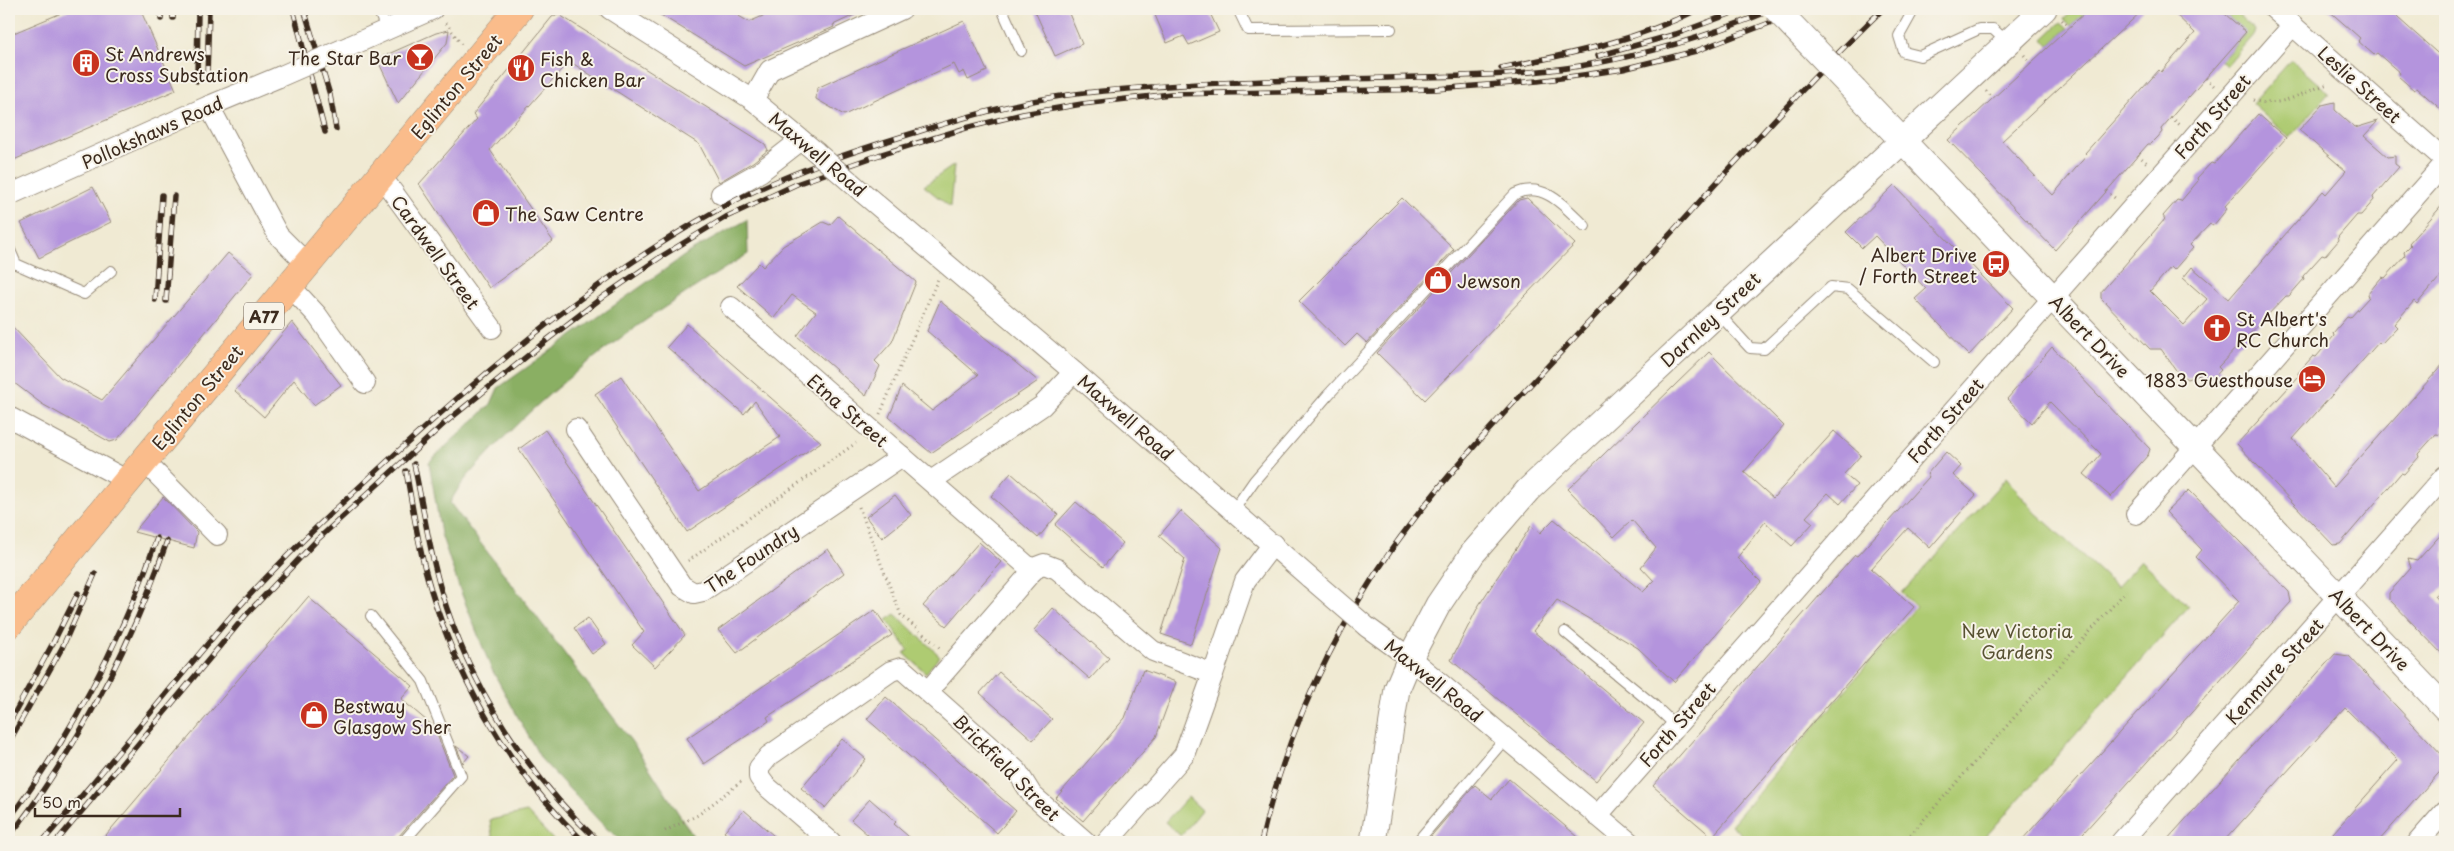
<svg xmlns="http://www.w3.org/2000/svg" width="2454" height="851" viewBox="0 0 2454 851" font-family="'Playpen Sans',sans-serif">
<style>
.green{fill:#aecb72;stroke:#747a48}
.forest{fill:#8aaf64;stroke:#626c41}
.building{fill:#b494dd}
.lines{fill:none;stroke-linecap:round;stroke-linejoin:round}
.service-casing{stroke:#968a78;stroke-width:12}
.minor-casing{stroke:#968a78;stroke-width:22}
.tertiary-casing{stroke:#968a78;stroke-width:27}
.primary-casing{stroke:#968a78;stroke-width:29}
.path{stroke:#968a78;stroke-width:3;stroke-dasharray:1 4;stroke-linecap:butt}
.service{stroke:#fff;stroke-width:10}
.minor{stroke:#fff;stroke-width:20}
.tertiary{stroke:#fff;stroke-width:25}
.primary{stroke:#fabc8b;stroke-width:28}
.rail-casing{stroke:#3b2a1e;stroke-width:5.5}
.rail{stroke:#f7f3e8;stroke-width:4;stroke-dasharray:11;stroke-linecap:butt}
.minor-bridge-casing{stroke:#968a78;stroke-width:22;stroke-linecap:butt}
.tertiary-bridge-casing{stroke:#968a78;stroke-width:27;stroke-linecap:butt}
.minor-bridge{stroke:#fff;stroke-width:20}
.tertiary-bridge{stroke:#fff;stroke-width:25}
.labels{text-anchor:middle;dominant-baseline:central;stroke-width:4;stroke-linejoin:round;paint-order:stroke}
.shield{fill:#f7f3e8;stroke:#73665b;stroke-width:1}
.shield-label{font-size:16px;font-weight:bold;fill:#3b2a1e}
.poi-label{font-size:18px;fill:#3b2a1e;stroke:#f7f3e8;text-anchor:start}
.street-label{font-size:18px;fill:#3b2a1e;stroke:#f7f3e8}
.park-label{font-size:18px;fill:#585233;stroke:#f7f3e8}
</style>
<rect width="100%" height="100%" fill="#f7f3e8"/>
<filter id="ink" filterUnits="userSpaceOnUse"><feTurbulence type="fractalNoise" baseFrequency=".02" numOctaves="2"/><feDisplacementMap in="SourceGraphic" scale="10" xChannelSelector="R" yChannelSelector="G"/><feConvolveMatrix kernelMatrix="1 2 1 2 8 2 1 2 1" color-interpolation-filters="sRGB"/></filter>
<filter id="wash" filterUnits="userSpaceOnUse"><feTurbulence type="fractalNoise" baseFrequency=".0096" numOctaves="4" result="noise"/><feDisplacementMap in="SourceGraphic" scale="20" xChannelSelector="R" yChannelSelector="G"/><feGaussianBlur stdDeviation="1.12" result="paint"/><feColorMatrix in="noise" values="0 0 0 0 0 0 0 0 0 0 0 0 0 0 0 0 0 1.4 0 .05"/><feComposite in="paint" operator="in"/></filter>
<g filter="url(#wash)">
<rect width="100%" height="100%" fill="#f0ead3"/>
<g class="green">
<polygon points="2075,9 2088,9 2071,26 2064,19"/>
<polygon points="2228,9 2231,9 2255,30 2254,34 2226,66 2221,61 2244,35 2243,30 2224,13"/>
<polygon points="2061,22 2068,28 2049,46 2043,39"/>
<polygon points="2291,60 2329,93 2290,138 2252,104"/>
<polygon points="954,165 950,207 924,186"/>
<polygon points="2006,478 2035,512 2117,587 2141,560 2189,606 1981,842 1745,842 1747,840 1731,825 1916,607 1902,593"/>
<polygon points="895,614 940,656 926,673 904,653 908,650 887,620"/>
<polygon points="1188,797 1202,810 1181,836 1165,822"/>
<polygon points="527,812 555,842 493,842 490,820"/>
</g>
<path class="forest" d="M747 220 748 254C657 310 565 371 492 450 476 467 460 482 450 503L635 746 697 842H624L606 828 541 759 491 668 459 587 441 534 429 462 491 404 498 388 691 251Z"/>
<g id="blocks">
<g class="building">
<polygon points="71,9 140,9 176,90 9,162 9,35"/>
<polygon points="651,9 727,9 749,22 779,9 867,9 833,25 834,27 744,66"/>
<polygon points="1034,9 1067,9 1082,44 1055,56"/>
<polygon points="1168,9 1208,9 1219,32 1189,45 1184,36 1167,43 1155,15"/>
<polygon points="2089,9 2144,9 2002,141 2053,195 2087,155 2085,153 2159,70 2161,72 2195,33 2170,9 2219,9 2246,32 2161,129 2162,132 2158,137 2151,144 2148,144 2055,250 1948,140"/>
<polygon points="2327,9 2390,9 2398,18 2445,60 2445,113 2417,88 2414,90 2398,76 2400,73 2377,53 2374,55 2358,41 2360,38"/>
<polygon points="558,14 765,144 768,150 753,162 719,182 699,144 569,61 490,150 553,241 489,288 419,184 477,119 473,114 552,17"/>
<polygon points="964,21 987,71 968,80 964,71 959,74 954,64 844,115 816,99 817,88"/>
<polygon points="449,30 447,43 398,103 377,59 436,33"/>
<polygon points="2335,102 2335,110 2355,128 2378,121 2364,136 2388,157 2395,156 2395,164 2399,167 2373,197 2374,200 2368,207 2361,215 2357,215 2338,237 2339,240 2325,256 2322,255 2303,276 2304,279 2289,296 2286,296 2218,367 2221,370 2209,383 2200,375 2187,379 2178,373 2161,349 2150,349 2101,298 2101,292 2165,219 2163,216 2177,200 2181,201 2198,181 2197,178 2211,163 2214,164 2258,114 2286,138 2225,206 2227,209 2213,226 2210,224 2190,245 2193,248 2174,270 2171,267 2150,291 2184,325 2207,299 2183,278 2192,267 2229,299 2323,191 2326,194 2346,171 2299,130 2322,105"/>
<polygon points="1894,185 2013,308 1969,355 1915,299 1926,289 1875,236 1862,248 1846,232"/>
<polygon points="93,187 111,222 39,258 21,223"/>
<polygon points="1402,198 1454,249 1367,343 1357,334 1345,346 1299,301"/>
<polygon points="1527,198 1575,244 1425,400 1377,353 1519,200"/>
<polygon points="2445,202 2445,271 2417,304 2414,301 2394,324 2397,327 2381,344 2379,342 2293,439 2334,487 2445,362 2445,423 2442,427 2444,435 2436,434 2418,454 2419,457 2404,474 2401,473 2340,544 2333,545 2237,444 2299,376 2298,373 2313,356 2316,357 2334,336 2333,333 2347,317 2350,318 2369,297 2368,294 2375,285 2382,277 2385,278 2405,256 2404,252 2411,245 2409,243"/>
<polygon points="838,216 916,282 892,342 875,361 880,366 866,396 797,336 816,312 792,295 774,318 737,286 759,263 763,267 783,246 823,222 830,225"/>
<polygon points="228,253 253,274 117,440 110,442 42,404 9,379 9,323 60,377 102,400"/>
<polygon points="940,301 1038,381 931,453 889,417 902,386 932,411 978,375 927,331"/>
<polygon points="292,322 341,385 314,405 294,380 264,417 235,391"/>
<polygon points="687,324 821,442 687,532 595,394 621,376 699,491 780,437 755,401 744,414 667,347"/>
<polygon points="2052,347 2150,449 2148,455 2111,497 2084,474 2101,454 2050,402 2032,423 2007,399"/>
<polygon points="1709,352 1784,426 1744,472 1773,498 1834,431 1861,455 1844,474 1857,485 1840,504 1828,493 1806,517 1813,523 1792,546 1765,522 1737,558 1761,582 1674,682 1638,648 1557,600 1533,631 1644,723 1596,781 1451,660 1479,605 1531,526 1540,533 1554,519 1643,592 1654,581 1641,567 1656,548 1632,520 1614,537 1568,489"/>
<polygon points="545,430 685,635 655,667 632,645 644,632 519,449"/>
<polygon points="1946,452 1961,466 1953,475 1976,495 1930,548 1908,528 1871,569 1914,607 1712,837 1653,786 1855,555 1857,556 1929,477 1927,474"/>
<polygon points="1011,473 1058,514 1038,538 991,496"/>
<polygon points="2189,490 2289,592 2291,602 2075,842 2020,842 2239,601 2196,557 2202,550 2166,512"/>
<polygon points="895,495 911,515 882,538 866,517"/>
<polygon points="163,497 197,532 194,548 134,532"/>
<polygon points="1076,502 1123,543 1103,567 1055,525"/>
<polygon points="1181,511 1222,548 1191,644 1161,634 1185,559 1159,536"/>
<polygon points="2445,530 2445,585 2435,596 2445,607 2445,657 2389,599 2389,593 2411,568 2408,559 2417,561"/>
<polygon points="979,542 1001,562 946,626 923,606"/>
<polygon points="828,549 844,573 737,653 718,630"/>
<polygon points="308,597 413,686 401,699 434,727 453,775 398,837 396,842 100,842"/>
<polygon points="1053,608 1109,658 1090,679 1034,630"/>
<polygon points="875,610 892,635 767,717 769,721 704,764 687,738"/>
<polygon points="588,618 606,644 592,654 574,628"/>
<polygon points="2335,654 2349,656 2445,758 2445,766 2378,842 2325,842 2398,760 2345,708 2223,842 2165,842"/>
<polygon points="1143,670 1176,682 1156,737 1083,821 1056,798 1125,718"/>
<polygon points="999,672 1052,719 1033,740 980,693"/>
<polygon points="886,697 1016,811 997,833 867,719"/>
<polygon points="842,739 866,759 825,808 801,788"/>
<polygon points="456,746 469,756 463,763"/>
<polygon points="1509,779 1584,842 1426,842 1475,785 1492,799"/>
<polygon points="870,799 896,822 894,824 915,842 876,842 851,820"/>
<polygon points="744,810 781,842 736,842 724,832"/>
</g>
</g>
</g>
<g filter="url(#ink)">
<use href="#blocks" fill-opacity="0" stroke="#968a78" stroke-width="1"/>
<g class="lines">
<defs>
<g id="service">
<polyline points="378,9 386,29"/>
<polyline points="1002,9 1021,51"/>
<polyline points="1238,9 1248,30 1391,29"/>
<polyline points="1914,9 1899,36 1904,52 1920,56 1979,29 1993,29 2007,42"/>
<polyline points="9,248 16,264 84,294 111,271"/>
<polyline points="1718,313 1750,348 1764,349 1831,287 1848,289 1934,362"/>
<path d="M1233 511 1254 481 1328 395 1515 194C1544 180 1566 208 1585 226"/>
<polyline points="371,616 423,681 461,776 403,842"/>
<polyline points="1565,632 1655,706 1676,726"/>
<polyline points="1417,842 1505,739"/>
</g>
<g id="minor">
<polyline points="610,9 753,100 816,152"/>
<polyline points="2274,9 2445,160"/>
<polyline points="350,46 433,9"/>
<polyline points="753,100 770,70 902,9"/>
<polyline points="209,106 278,235 307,264"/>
<polyline points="381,176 492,328"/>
<polyline points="863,193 1074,372 1310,578"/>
<polyline points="721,194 760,172 801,140"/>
<polyline points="9,195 209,106 279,77"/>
<polyline points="289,285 317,315 365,383"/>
<polyline points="731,307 1033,571"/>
<polyline points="9,417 128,481"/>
<polyline points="576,429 682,586 694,593 703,591 902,456"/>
<polyline points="144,461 217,535"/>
<polyline points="931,481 1042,406 1074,372"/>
<polyline points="2136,514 2445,163"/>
<polyline points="1367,627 1410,658 1629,842"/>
<polyline points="1213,674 1245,581 1273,544"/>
<polyline points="928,691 1036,567 1044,564 1057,569 1153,651 1213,674 1184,755 1107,842"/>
<polyline points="1597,816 2293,25"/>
<polyline points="831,842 765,785 759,777 759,768 769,756 891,671 901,668 1017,771 1032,795 1086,842"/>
<polyline points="2121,842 2445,476"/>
<polyline points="2418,842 2445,811"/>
</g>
<g id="tertiary">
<polyline points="1855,91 2445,708"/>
<polyline points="1373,842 1397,689 1410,658 1438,605 1473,553 1528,490 2044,9"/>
</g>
<polyline id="primary" points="9,624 519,9"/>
</defs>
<use href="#service" class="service-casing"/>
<use href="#minor" class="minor-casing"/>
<use href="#tertiary" class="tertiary-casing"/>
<use href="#primary" class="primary-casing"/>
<g class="path">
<polyline points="2222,11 2224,9"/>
<polyline points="2062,20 2069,27"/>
<polyline points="446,23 461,44"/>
<polyline points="2024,55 2031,63"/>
<polyline points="2206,78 2214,86"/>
<polyline points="1986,91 1993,98"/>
<path d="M2253 100C2277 110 2305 91 2328 84"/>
<polyline points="2171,117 2180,125"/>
<polyline points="2138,155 2147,163"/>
<polyline points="2106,191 2115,198"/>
<polyline points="880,414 938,279"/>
<polyline points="859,507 901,615 941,649"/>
<polyline points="688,561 856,443"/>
<polyline points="665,831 698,815 742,781"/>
<polyline points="1904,842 2126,591"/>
</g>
<use href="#service" class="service"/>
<use href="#minor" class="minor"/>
<use href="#tertiary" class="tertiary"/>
<use href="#primary" class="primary"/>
<defs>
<g id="rail">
<polyline points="161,9 161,19"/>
<polyline points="173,9 173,18"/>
<polyline points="293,9 325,132"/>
<polyline points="304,9 330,95 336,129"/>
<polyline points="1598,56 1676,34 1743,9"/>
<path d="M1501 68C1571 54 1635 41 1699 9"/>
<polyline points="207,77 209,9"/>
<polyline points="197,81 198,9"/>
<polyline points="155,300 162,195"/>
<polyline points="166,301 174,196"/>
<path d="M414 464C423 506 429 549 441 590 470 687 526 773 599 842"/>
<path d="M406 471C412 504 417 537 425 569 452 672 507 768 584 842"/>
<polyline points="9,723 53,643 78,593"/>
<polyline points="9,742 62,648 95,574"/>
<path d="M9 819C73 733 122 639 157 538"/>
<path d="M9 836C30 812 47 784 64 758 107 689 141 618 167 541"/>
<path d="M42 842C109 766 171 686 237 609 289 551 346 499 404 446 499 359 606 271 719 209 781 175 850 152 917 132 972 115 1027 99 1084 93 1185 82 1287 80 1388 78 1452 76 1517 76 1580 66 1647 55 1712 35 1774 9"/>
<polyline points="56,842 246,615 317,540 446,422 547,340 604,296 662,256 726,217 799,183 879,155 966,128 1023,114 1082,104 1171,94 1436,89 1538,81 1583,75 1623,69 1696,51 1806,9"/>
<path d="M1261 842C1285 737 1330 638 1392 549 1460 453 1550 366 1629 279 1713 188 1794 94 1883 9"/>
</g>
</defs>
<use href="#rail" class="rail-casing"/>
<use href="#rail" class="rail"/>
<defs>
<g id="minor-bridge">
<polyline points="279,77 350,46"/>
<polyline points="816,152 863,193"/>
<polyline points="1310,578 1367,627"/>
</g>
<polyline id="tertiary-bridge" points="1776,9 1855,91"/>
</defs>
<use href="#minor-bridge" class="minor-bridge-casing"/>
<use href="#tertiary-bridge" class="tertiary-bridge-casing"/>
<use href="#minor-bridge" class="minor-bridge"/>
<use href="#tertiary-bridge" class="tertiary-bridge"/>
</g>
</g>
<defs>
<symbol id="bar-disc" viewBox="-11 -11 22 22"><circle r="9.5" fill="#c8321e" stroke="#f7f3e8"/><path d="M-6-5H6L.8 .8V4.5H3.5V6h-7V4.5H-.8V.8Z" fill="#fff"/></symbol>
<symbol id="building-disc" viewBox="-11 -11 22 22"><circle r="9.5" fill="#c8321e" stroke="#f7f3e8"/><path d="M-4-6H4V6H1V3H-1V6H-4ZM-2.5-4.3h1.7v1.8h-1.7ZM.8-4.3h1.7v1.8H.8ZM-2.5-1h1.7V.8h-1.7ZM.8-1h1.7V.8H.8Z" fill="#fff"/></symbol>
<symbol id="restaurant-disc" viewBox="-11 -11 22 22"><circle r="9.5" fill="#c8321e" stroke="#f7f3e8"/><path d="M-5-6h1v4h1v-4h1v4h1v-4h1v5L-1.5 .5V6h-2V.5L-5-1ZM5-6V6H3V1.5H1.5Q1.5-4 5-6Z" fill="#fff"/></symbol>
<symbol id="shop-disc" viewBox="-11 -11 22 22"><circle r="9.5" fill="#c8321e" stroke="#f7f3e8"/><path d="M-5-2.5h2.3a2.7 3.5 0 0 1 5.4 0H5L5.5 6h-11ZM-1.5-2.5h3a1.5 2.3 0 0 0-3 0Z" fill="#fff"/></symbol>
<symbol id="bus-disc" viewBox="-11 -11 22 22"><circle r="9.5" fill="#c8321e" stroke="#f7f3e8"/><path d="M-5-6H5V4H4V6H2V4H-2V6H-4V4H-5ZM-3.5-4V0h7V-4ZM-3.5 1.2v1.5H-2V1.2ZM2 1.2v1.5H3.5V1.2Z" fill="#fff"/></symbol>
<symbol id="church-disc" viewBox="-11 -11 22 22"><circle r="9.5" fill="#c8321e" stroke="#f7f3e8"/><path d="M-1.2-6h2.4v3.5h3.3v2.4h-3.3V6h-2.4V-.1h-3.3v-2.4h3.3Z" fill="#fff"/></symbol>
<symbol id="hotel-disc" viewBox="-11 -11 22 22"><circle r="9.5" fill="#c8321e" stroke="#f7f3e8"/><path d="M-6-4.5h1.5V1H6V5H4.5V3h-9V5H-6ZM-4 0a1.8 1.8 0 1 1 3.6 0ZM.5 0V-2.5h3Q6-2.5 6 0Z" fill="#fff"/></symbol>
</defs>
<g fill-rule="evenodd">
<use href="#bar-disc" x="404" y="41" width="32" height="32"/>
<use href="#building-disc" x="70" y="47" width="32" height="32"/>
<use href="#restaurant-disc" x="505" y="52" width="32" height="32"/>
<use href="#shop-disc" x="470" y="197" width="32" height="32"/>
<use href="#bus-disc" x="1980" y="248" width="32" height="32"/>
<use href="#shop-disc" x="1422" y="264" width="32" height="32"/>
<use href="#church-disc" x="2201" y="312" width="32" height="32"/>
<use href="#hotel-disc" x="2296" y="363" width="32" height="32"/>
<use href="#shop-disc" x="298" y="699" width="32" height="32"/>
</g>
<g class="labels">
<rect class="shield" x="244" y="302.5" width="40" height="27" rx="4"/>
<g class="shield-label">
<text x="264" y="316">A77</text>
</g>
<g class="poi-label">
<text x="105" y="53">St Andrews<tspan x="105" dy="21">Cross Substation</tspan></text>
<text x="401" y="57" text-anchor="end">The Star Bar</text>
<text x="540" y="58">Fish &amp;<tspan x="540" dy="21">Chicken Bar</tspan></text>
<text x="505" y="213">The Saw Centre</text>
<text x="1977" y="254" text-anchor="end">Albert Drive<tspan x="1977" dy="21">/ Forth Street</tspan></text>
<text x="1457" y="280">Jewson</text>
<text x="2236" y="318">St Albert's<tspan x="2236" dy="21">RC Church</tspan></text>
<text x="2293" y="379" text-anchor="end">1883 Guesthouse</text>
<text x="333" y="705">Bestway<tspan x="333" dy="21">Glasgow Sher</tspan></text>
</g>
<g class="street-label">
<text transform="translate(2360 84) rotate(42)">Leslie Street</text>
<text transform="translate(456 86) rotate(-50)">Eglinton Street</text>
<text transform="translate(2212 116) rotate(-49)">Forth Street</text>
<text transform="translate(152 132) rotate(-24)">Pollokshaws Road</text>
<text transform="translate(818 154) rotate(40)">Maxwell Road</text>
<text transform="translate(436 252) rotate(54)">Cardwell Street</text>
<text transform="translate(1710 319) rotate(-43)">Darnley Street</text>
<text transform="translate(2090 336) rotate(46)">Albert Drive</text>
<text transform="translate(197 397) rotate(-50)">Eglinton Street</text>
<text transform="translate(848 410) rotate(41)">Etna Street</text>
<text transform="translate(1126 417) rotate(41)">Maxwell Road</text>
<text transform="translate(1945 420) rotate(-49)">Forth Street</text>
<text transform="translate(751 558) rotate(-34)">The Foundry</text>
<text transform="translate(2370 629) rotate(46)">Albert Drive</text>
<text transform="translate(2274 671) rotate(-48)">Kenmure Street</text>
<text transform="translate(1434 680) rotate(39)">Maxwell Road</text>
<text transform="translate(1677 724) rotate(-49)">Forth Street</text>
<text transform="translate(1007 767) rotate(45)">Brickfield Street</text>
</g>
<g class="park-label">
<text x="2017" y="630">New Victoria<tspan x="2017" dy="21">Gardens</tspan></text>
</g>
</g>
<rect width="2454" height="851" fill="none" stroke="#f7f3e8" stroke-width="30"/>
<path d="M35 808v8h145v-8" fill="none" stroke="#3b2a1e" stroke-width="2.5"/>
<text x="42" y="808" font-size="15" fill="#3b2a1e" stroke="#f7f3e8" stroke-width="4" paint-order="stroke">50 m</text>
</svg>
